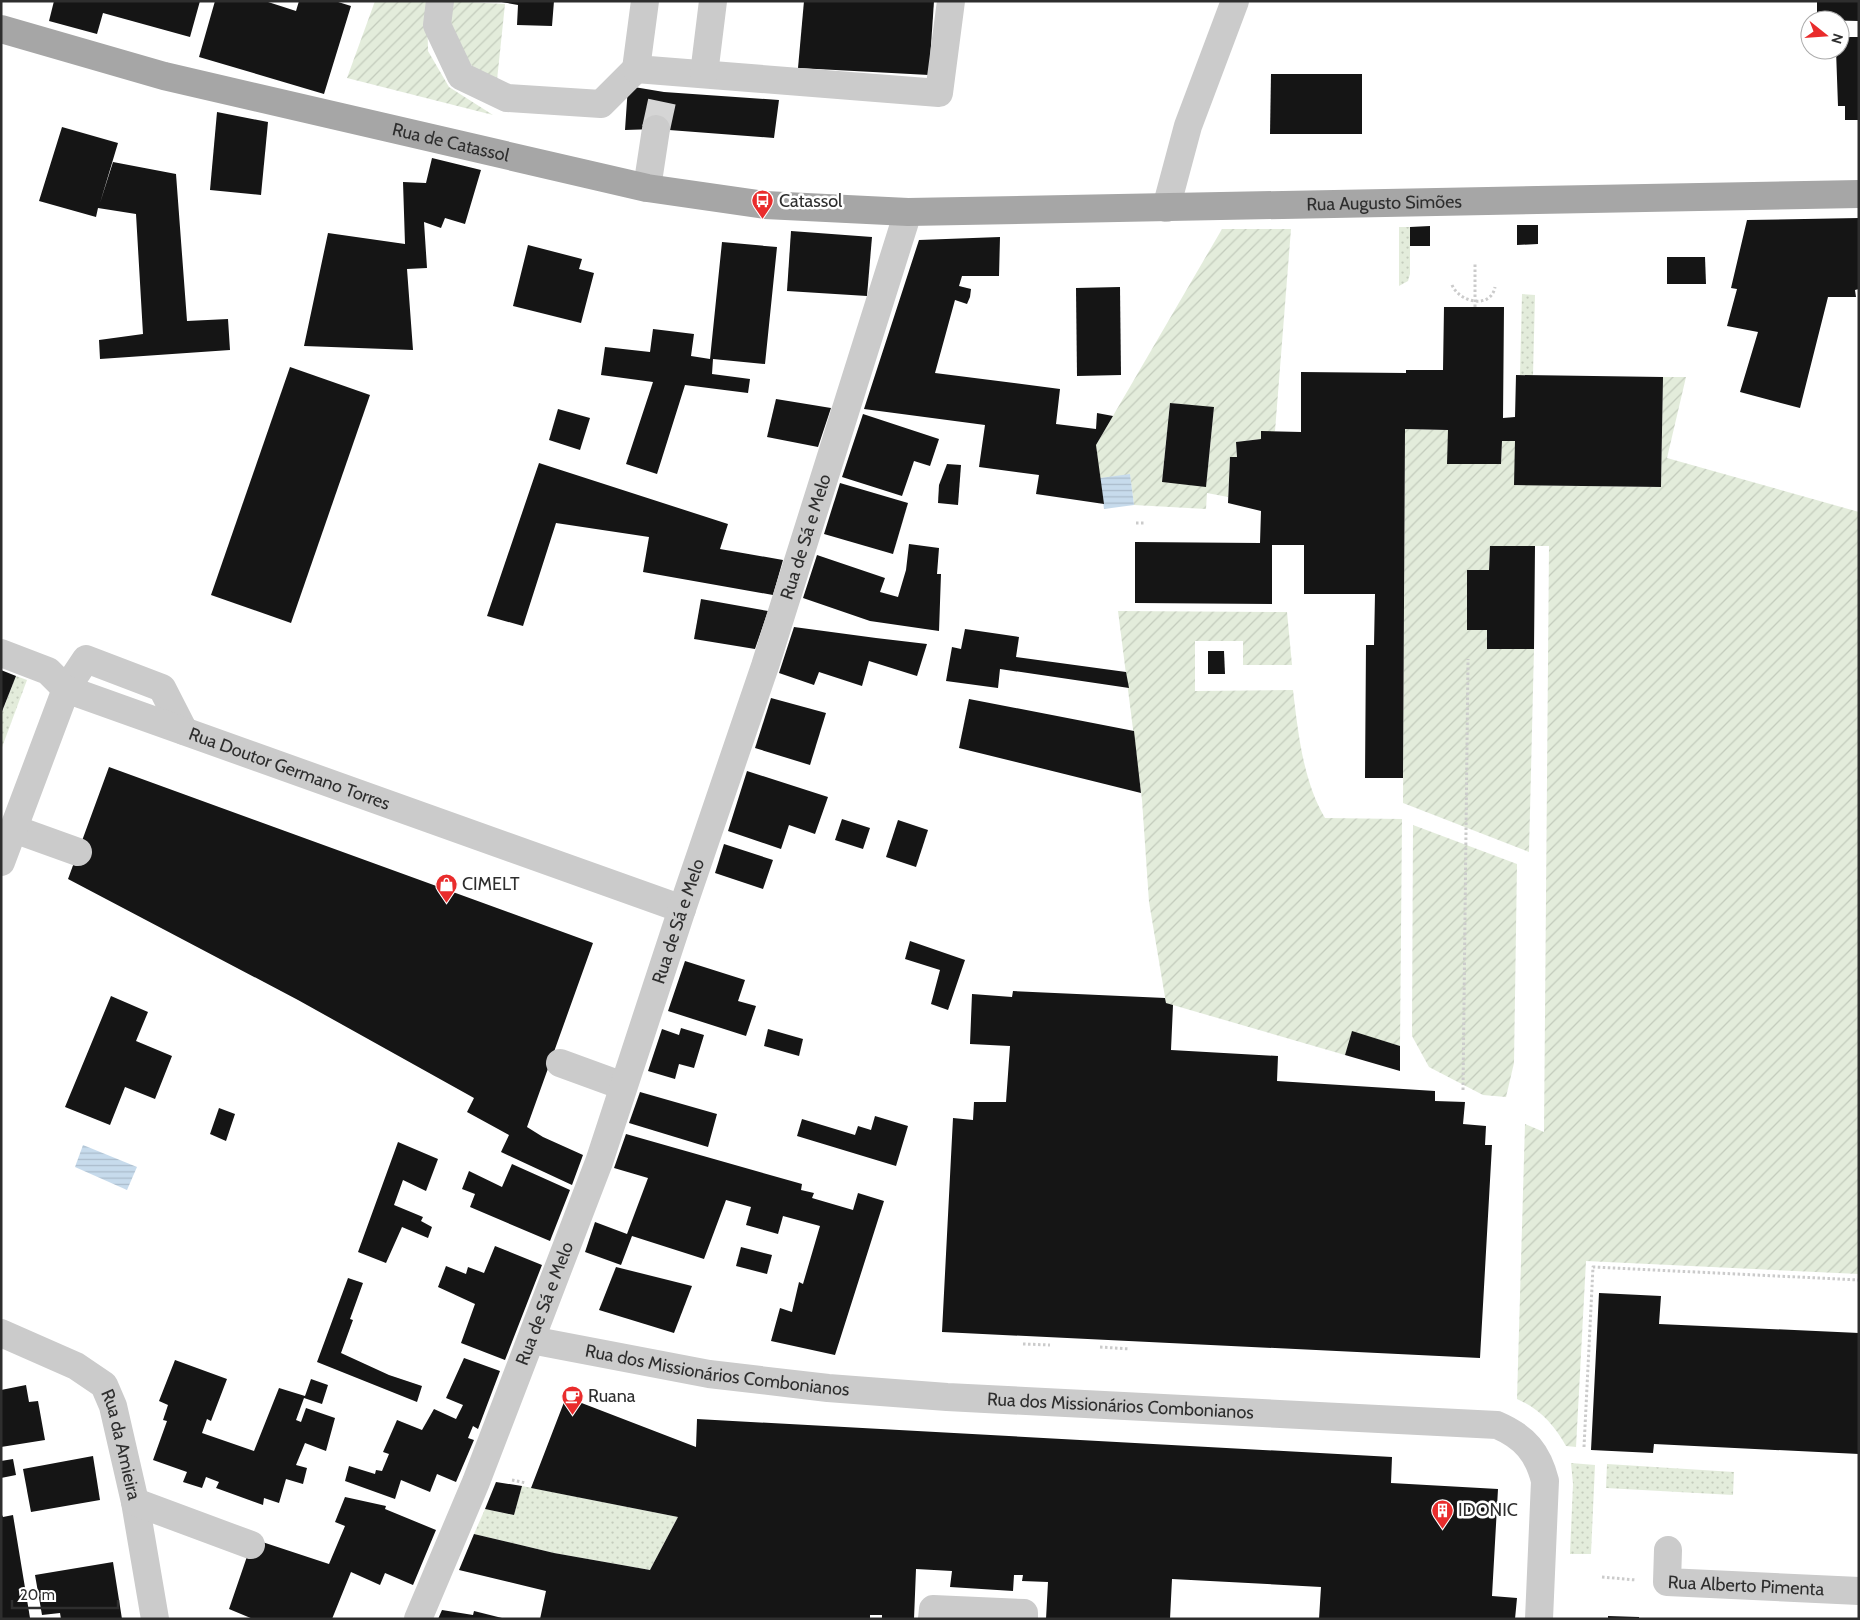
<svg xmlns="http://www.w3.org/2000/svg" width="1860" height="1620" viewBox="0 0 1860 1620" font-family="Cabin,sans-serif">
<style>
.grass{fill:url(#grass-dots)}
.garden{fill:url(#garden-furrows);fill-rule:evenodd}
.water{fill:url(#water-rules)}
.building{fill:#151515}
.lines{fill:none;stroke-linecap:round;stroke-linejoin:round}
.minor-tunnel{stroke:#d5d5d5;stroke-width:28;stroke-dasharray:28 14;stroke-linecap:butt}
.path{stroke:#cbcbcb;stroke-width:3;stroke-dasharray:2.5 2.5;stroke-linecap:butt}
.minor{stroke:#cbcbcb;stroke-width:28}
.major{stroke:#a6a6a6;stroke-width:28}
.labels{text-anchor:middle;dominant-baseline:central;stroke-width:5;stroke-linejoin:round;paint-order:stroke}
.street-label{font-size:18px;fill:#2e2e2e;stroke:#fff}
.poi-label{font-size:18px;fill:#2e2e2e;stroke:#fff;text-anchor:start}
</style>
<defs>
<pattern id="grass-dots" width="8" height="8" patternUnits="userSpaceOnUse" patternTransform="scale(1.25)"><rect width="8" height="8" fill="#e3ecdb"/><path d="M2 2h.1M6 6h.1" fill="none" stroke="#c3cbbc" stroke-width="1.8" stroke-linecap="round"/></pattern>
<pattern id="garden-furrows" width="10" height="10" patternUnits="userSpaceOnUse" patternTransform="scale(1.25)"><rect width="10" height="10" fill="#e3ecdb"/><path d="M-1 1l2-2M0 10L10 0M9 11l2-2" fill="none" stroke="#c3cbbc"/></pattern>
<pattern id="water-rules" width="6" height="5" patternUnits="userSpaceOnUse" patternTransform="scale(1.25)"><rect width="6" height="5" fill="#c7dbec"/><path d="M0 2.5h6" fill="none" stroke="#abbccb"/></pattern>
</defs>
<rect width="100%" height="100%" fill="#fff"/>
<g class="grass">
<polygon points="1399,227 1410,227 1410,274 1408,281 1399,286"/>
<polygon points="1522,294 1535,295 1533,375 1520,375"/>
<polygon points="16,676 27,680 1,750 1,715"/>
<polygon points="1571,1463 1595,1465 1591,1554 1570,1554 1573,1484"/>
<polygon points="1607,1464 1734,1472 1733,1495 1606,1488"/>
<polygon points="522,1486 678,1517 650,1570 554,1553 474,1534 485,1509 514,1515"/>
</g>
<g class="garden">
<polygon points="375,1 427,1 428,51 449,87 493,115 347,78"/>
<path d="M448 1 505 4 497 80C456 63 453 42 448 1Z"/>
<path d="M1222 229H1291L1275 431 1261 439 1236 442 1237 457 1230 458 1228 497 1207 493 1206 509 1134 505 1130 475 1100 478 1096 445ZM1170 403 1214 408 1206 486 1162 482Z"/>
<path d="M1663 377H1686L1667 458 1859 512V1274L1586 1261 1576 1447 1566 1446C1554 1425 1540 1409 1517 1399L1525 1124 1544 1132 1549 546H1490L1489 570H1467V630H1487V649H1534L1529 852 1403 803 1405 429 1448 430V464H1501L1502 441H1515V485L1661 487Z"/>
<path d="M1118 611 1287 612 1292 665H1243V641H1195V691L1293 690C1298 732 1303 781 1325 818L1402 819 1400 1046 1352 1032 1345 1055 1166 1003 1149 902 1142 800Z"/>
<polygon points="1413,825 1517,864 1514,1063 1506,1097 1483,1095 1429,1067 1412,1036"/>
</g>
<g class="water">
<polygon points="1130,474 1134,505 1104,509 1100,478"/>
<polygon points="83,1145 137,1167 127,1190 75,1167"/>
</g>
<g class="building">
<polygon points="54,1 200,1 190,37 103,13 97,34 49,21"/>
<polygon points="215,1 265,1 296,11 299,1 335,1 351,6 324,94 199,57"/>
<polygon points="496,1 554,1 552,26 517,25 518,5"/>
<polygon points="804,1 934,1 929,75 798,68"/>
<polygon points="1817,1 1859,1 1859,21 1817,20"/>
<polygon points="1840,37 1859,37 1859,120 1845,120 1845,106 1838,106 1836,50 1840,50"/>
<polygon points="1271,74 1362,74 1362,134 1270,134"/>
<polygon points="628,86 664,92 779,100 774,138 656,129 625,130"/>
<polygon points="217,112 268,122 261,195 210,190"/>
<polygon points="62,127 118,143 100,203 113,162 176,174 187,321 228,319 230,350 100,359 99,340 143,334 136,214 98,208 96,217 39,201"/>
<polygon points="432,158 481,170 465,224 445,218 441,228 424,222 427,268 407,269 413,350 304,346 328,233 405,244 403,182 426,183"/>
<polygon points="1859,218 1859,289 1855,290 1856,297 1828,297 1800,408 1740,392 1758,332 1727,326 1737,289 1731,288 1747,220"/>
<polygon points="1517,225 1538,225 1538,244 1517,245"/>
<polygon points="1430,226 1430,246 1410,246 1410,227"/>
<polygon points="791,231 872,237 867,296 787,291"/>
<polygon points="1000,237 999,276 962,276 959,286 971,289 970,297 967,304 955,300 935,373 1060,389 1056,424 1096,429 1097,413 1113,416 1096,445 1104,504 1036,494 1039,475 979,467 985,425 864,409 919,240"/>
<polygon points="722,242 777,247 765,364 713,359 712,374 750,379 748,393 685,385 657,474 626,464 653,382 601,375 605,347 650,352 653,329 694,334 691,356 710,359"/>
<polygon points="528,245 582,259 579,269 594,273 581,323 513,306"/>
<polygon points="1667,257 1705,257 1706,284 1667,284"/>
<polygon points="1120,287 1121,375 1077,376 1076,288"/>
<polygon points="1444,307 1504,307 1503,418 1515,417 1516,375 1663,377 1661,487 1514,485 1515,441 1502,441 1501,464 1447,464 1448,430 1405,429 1403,778 1365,778 1366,645 1374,645 1375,594 1304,594 1304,545 1272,545 1272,604 1135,603 1135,542 1260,543 1261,511 1228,503 1230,457 1237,457 1236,442 1261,439 1261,431 1301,432 1301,372 1406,373 1406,370 1443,370"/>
<polygon points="290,367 370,395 291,623 211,595"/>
<polygon points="776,399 831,408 818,447 767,437"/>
<polygon points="1170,403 1214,407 1206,487 1162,482"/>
<polygon points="558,409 590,418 580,450 549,440"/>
<polygon points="863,414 939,439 930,466 914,461 902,496 842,477"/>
<polygon points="539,463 728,524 720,549 783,560 773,595 643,572 649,537 556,523 523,626 487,616"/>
<polygon points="947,464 961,465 958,505 938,503 939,485"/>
<polygon points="840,483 908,503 893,554 824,534"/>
<polygon points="909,544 939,548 937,574 941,574 939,631 870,621 803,598 817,555 885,578 880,592 898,597 906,570"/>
<polygon points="1490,546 1535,546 1534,649 1487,649 1487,630 1467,630 1467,570 1489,570"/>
<polygon points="701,599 768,611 755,649 694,639"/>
<polygon points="794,627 876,638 927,644 917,676 869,661 862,686 819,672 814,685 779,673"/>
<polygon points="965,629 1019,637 1016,657 1126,672 1129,688 1000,669 998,688 946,681 952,647 961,649"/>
<polygon points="1208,651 1224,651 1225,674 1208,674"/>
<polygon points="1,670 16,676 1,714"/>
<polygon points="771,698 826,713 810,765 755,748"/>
<polygon points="969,699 1134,731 1141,793 959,748"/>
<polygon points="109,767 593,943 527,1127 543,1137 583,1155 572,1185 501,1152 509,1135 467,1112 474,1098 298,1000 68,879"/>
<polygon points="747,771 828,797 815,834 789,825 781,849 728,831"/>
<polygon points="842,819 870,828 863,849 835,840"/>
<polygon points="898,820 928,830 916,867 886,857"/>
<polygon points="724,844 773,860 763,889 715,873"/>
<polygon points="910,941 965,960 948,1010 931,1004 940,970 905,959"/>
<polygon points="685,961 745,980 738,1001 756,1006 746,1036 668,1011"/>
<polygon points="1013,991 1165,998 1166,1003 1173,1005 1171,1050 1278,1056 1277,1081 1435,1091 1435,1101 1465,1102 1463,1124 1486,1126 1485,1145 1492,1145 1480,1358 942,1332 953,1118 973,1120 974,1102 1006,1102 1010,1046 970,1044 972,994 1012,997"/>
<polygon points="111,996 148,1012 136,1041 172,1056 155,1099 125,1087 110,1125 65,1107"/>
<polygon points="681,1028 704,1035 694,1068 679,1064 675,1079 648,1071 662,1029 679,1035"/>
<polygon points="768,1029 803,1039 799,1056 764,1046"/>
<polygon points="1352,1031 1400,1046 1400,1071 1345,1055"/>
<polygon points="640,1092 717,1114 708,1147 629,1123"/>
<polygon points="219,1108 235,1114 226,1141 210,1134"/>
<polygon points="875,1116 908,1126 896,1166 797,1136 802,1119 855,1135 858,1126 871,1130"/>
<polygon points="626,1134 802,1184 801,1190 814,1193 812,1198 853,1210 858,1193 884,1201 835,1355 771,1341 780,1308 792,1312 799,1282 803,1284 820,1226 783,1216 778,1234 746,1225 751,1207 726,1200 704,1259 632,1236 621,1265 585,1252 595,1222 627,1234 648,1178 614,1168"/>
<polygon points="398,1142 438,1159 426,1191 403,1180 394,1205 423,1217 421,1221 432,1227 428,1238 402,1227 386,1263 358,1252"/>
<polygon points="512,1164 570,1190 550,1241 470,1207 475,1194 462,1189 469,1171 502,1187"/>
<polygon points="495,1246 542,1265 505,1360 461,1343 475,1304 438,1287 446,1266 466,1274 468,1267 484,1273"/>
<polygon points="741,1247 772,1255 767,1274 736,1266"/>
<polygon points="616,1267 692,1286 674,1333 599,1310"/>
<polygon points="348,1278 363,1283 350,1319 353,1320 341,1353 389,1375 422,1386 417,1402 317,1362"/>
<polygon points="1599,1293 1661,1296 1659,1324 1859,1333 1859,1454 1654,1444 1653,1453 1591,1450"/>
<polygon points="464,1358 500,1371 478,1429 473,1426 468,1438 474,1440 456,1482 437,1474 430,1492 401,1480 395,1499 345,1481 349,1466 375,1474 376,1470 382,1471 389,1454 383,1452 397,1420 422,1430 434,1409 456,1419 463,1405 446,1398"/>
<polygon points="175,1360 227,1379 211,1421 207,1419 202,1433 254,1451 279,1388 305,1396 311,1379 328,1385 322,1404 304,1398 296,1420 301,1422 306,1408 335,1418 326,1451 305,1443 296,1465 307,1468 303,1484 286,1479 279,1503 264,1498 263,1505 216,1488 219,1482 206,1477 202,1488 183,1482 187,1472 153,1460 167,1421 163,1420 168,1405 159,1401"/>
<polygon points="26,1385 29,1402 38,1401 45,1440 1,1447 1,1390"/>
<polygon points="566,1397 696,1447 697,1419 1392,1457 1391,1483 1498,1489 1492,1596 1517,1598 1515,1619 1319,1619 1321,1587 1172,1579 1170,1619 1046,1619 1048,1582 1022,1581 1023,1575 1014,1575 1013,1591 950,1587 952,1571 916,1569 914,1619 882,1619 882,1615 870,1615 870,1619 540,1619 546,1591 459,1570 474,1534 554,1553 650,1570 678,1517 531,1488"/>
<polygon points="93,1456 100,1500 31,1512 23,1469"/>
<polygon points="13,1459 16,1475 1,1478 1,1461"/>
<polygon points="496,1482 522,1486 514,1515 485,1509"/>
<polygon points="345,1497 386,1506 385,1509 436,1530 413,1585 385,1573 380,1585 351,1572 332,1619 253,1619 229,1609 253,1539 329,1564 345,1526 335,1522"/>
<polygon points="1,1513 3,1517 13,1515 30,1618 1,1619"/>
<polygon points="113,1562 122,1619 61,1619 60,1613 42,1615 35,1575"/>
<polygon points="442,1610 473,1615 474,1611 506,1619 438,1619"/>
<polygon points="1608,1616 1639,1617 1639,1619 1608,1619"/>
</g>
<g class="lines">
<polyline class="minor-tunnel" points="656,129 664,92"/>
<g class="path">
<path d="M1452 285C1460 303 1491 309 1495 287"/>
<polyline points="1475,307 1475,264"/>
<polyline points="1136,523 1145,523"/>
<polyline points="1463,1090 1468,659"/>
<polyline points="1023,1344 1050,1345"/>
<polyline points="1100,1347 1130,1349"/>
<polyline points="1584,1447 1593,1267 1859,1280"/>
<polyline points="512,1480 526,1483"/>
<polyline points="1602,1577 1636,1580"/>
</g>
<g class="minor">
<polyline points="440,1 437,25 461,76 507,98 601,104 636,69"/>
<polyline points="645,1 636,69 939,93 951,1"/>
<polyline points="704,74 713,1"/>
<polyline points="647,188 656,129"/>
<polyline points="1166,208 1188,126 1235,1"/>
<polyline points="1,653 48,671 66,689 86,659 162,688 184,731"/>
<polyline points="14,829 78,852"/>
<path id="s1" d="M1 862 66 689 682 909"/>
<polyline points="560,1063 623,1086"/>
<path id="s2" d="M1 1333 76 1366 104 1385 113 1406 135 1502 155 1619"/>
<path id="s3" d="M531 1340 709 1374 828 1388 947 1397 1497 1425C1525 1437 1538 1453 1545 1481L1539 1619"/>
<polyline points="135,1502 251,1545"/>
<path id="s4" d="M1668 1550 1667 1582 1859 1591"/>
<path id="s5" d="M418 1619 476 1482 599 1162 682 909 765 666 908 212"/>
<polyline points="932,1619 933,1609 1024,1613 1024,1619"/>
</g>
<path class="major" id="s6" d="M1 29 164 76 647 188 765 205 908 212 1859 194"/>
</g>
<defs>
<symbol id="bus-pin" viewBox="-11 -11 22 30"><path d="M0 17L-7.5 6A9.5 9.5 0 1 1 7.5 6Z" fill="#e92c2c" stroke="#fff"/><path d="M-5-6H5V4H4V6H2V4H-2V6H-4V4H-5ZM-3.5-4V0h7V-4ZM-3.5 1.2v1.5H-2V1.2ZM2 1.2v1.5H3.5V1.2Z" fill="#fff"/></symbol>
<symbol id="shop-pin" viewBox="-11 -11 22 30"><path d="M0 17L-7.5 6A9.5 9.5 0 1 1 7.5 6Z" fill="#e92c2c" stroke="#fff"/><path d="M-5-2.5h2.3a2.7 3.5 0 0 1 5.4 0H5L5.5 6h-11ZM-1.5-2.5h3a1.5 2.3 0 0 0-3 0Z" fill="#fff"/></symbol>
<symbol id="cafe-pin" viewBox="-11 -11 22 30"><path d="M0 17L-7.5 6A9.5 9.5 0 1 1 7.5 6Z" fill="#e92c2c" stroke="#fff"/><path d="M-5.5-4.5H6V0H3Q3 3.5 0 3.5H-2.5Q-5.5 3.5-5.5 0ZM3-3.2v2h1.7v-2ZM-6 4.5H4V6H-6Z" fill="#fff"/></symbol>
<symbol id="building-pin" viewBox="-11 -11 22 30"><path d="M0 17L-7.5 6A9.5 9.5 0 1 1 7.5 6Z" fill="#e92c2c" stroke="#fff"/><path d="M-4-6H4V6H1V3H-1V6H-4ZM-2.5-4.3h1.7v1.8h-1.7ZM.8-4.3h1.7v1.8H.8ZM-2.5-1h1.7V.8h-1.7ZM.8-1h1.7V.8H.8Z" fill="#fff"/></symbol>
</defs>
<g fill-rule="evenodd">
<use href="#bus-pin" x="750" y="188" width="25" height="34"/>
<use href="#shop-pin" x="434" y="872" width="25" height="34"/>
<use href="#cafe-pin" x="560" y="1384" width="25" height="34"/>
<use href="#building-pin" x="1430" y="1498" width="25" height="34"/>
</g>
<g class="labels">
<g class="street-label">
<text stroke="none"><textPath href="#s6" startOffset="464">Rua de Catassol</textPath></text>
<text stroke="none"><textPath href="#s6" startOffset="1404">Rua Augusto Simões</textPath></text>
<text stroke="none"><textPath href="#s5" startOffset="1150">Rua de Sá e Melo</textPath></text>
<text stroke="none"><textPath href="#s1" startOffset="422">Rua Doutor Germano Torres</textPath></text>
<text stroke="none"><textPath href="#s5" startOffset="745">Rua de Sá e Melo</textPath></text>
<text stroke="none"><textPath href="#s5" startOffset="340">Rua de Sá e Melo</textPath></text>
<text stroke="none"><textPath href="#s3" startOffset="189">Rua dos Missionários Combonianos</textPath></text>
<text stroke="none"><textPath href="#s3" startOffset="594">Rua dos Missionários Combonianos</textPath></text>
<text stroke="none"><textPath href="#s2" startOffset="178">Rua da Amieira</textPath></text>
<text stroke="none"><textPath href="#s4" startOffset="111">Rua Alberto Pimenta</textPath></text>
</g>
<g class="poi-label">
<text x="779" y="201">Catassol</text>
<text x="462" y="884">CIMELT</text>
<text x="588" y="1396">Ruana</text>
<text x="1458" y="1510">IDONIC</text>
</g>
</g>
<rect width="1860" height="1620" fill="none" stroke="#2e2e2e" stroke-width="5"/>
<g transform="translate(1825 35) rotate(107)"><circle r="24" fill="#ffffff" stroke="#ababab"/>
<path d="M0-4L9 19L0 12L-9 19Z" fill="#e92c2c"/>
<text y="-8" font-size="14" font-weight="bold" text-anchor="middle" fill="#2e2e2e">N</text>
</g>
<path d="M12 1600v8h106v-8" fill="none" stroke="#2e2e2e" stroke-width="2.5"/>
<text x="20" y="1600" font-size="15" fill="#2e2e2e" stroke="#ffffff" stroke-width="4" paint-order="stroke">20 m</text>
</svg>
